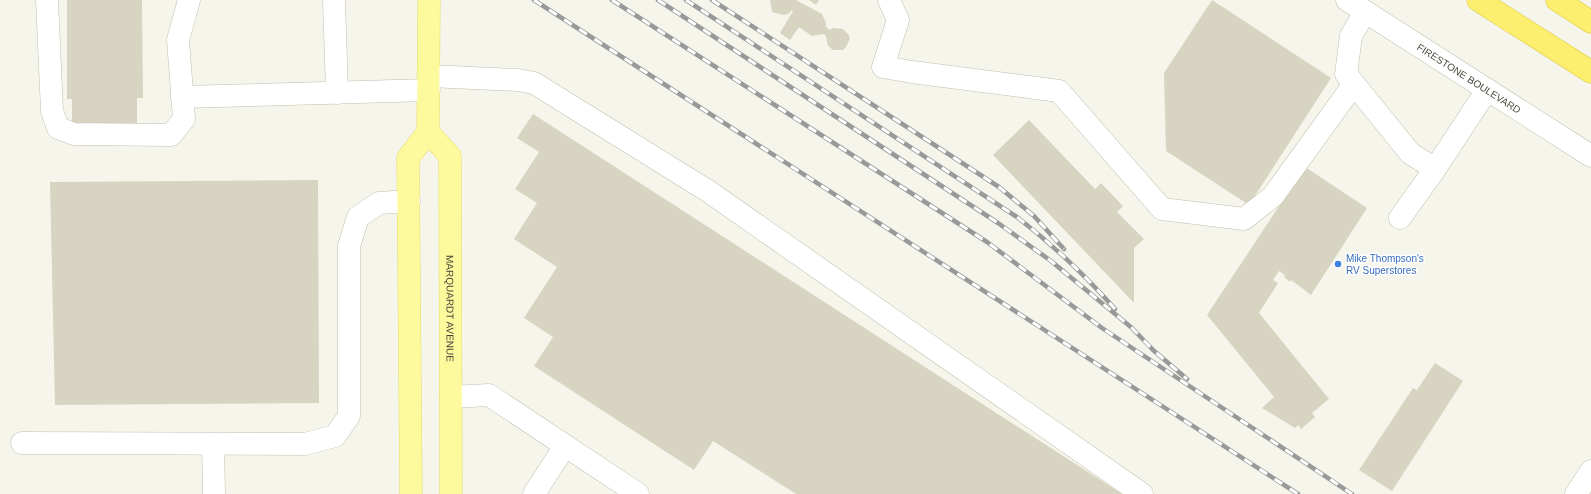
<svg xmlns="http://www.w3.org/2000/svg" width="1591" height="494" viewBox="0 0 1591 494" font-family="Arial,sans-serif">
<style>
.building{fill:#d7d4c1}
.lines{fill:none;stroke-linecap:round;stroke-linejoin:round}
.minor-casing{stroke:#c1bfae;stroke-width:23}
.major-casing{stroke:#e4dc6b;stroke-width:23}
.highway-casing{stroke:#ddc83e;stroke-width:23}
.minor{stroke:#fff;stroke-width:22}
.major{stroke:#fdf99d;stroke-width:22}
.highway{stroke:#fcef70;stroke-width:22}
.rail-casing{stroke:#999;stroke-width:4.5}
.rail{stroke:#fff;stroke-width:3;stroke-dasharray:9;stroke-linecap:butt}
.shop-dot{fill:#3f7fe0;stroke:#fff;stroke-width:1.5}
.labels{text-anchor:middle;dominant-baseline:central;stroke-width:3;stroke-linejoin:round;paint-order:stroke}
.street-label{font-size:10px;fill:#4a4739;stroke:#fff}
.shop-label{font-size:10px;fill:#366cbe;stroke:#fff;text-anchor:start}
</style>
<rect width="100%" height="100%" fill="#f5f5eb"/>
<g class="building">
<polygon points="67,0 142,0 143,98 137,98 137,124 72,124 72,99 67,99"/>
<polygon points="770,0 796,0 822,14 826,23 826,27 830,30 833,28 843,29 848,34 850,38 846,47 843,50 833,50 828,46 826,36 823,34 812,36 799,27 790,40 780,33 793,11 792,10 788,14 783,15 772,12"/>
<polygon points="809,0 819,0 816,5"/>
<polygon points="1212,0 1331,78 1249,205 1166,151 1164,73"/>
<polygon points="533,114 1122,494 796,494 713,441 694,470 534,366 553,337 524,318 557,267 514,239 537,203 515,189 539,152 517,138"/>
<polygon points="1029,120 1095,189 1101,183 1123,206 1117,212 1144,239 1134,248 1134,303 993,155"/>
<polygon points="1305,167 1367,208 1311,295 1291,280 1290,282 1284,277 1285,275 1279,271 1273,280 1278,283 1259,313 1329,399 1312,413 1315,417 1301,429 1298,425 1295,428 1262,408 1274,397 1207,315"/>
<polygon points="318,180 319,403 55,405 50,182"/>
<polygon points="1435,363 1463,381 1392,491 1359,470 1413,388 1417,390"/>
</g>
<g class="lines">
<defs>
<g id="minor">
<polyline points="47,0 52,111 58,128 74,134 171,135 184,119 178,40 189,0"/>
<polyline points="334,0 337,93"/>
<polyline points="889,0 898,20 883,67 912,72 1059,91 1162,209 1244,219 1273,196 1354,84"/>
<path id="s1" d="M1347 0 1591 156"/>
<polyline points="1365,12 1351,36 1346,74 1410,153 1435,169"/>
<polyline points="429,76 518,80 534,83 708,191 1142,494"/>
<polyline points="182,97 429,90"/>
<polyline points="1400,218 1435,169 1487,90"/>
<polyline points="451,397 489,395 638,494"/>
<polyline points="22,443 305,444 335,436 349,416 349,246 358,217 379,203 409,201"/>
<polyline points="213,444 214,494"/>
<polyline points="534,494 565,446"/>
<polyline points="1576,494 1591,471"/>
</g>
<g id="major">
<path id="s2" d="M428 132 450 156 451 494"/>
<polyline points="411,494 408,158 428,132 429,0"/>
</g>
<g id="highway">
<polyline points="1478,0 1591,72"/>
<polyline points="1557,0 1591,22"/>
</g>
</defs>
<use href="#minor" class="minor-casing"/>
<use href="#major" class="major-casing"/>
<use href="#highway" class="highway-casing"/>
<use href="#minor" class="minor"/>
<use href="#major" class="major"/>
<use href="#highway" class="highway"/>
<defs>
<g id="rail">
<polyline points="534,0 1298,494"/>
<polyline points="612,0 987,242 1102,328 1352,494"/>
<polyline points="658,0 998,223 1051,261 1132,328 1153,350 1187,379"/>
<path d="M686 0 1017 217C1053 245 1085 275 1115 309"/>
<polyline points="712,0 999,187 1034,216 1064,249"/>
</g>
</defs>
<use href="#rail" class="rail-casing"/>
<use href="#rail" class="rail"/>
</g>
<circle class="shop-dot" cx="1338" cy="264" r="4"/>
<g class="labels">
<g class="street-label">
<text stroke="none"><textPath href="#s1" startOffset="145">FIRESTONE BOULEVARD</textPath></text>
<text stroke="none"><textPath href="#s2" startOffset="185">MARQUARDT AVENUE</textPath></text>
</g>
<g class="shop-label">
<text x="1346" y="258">Mike Thompson's<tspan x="1346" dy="12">RV Superstores</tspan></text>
</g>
</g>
</svg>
